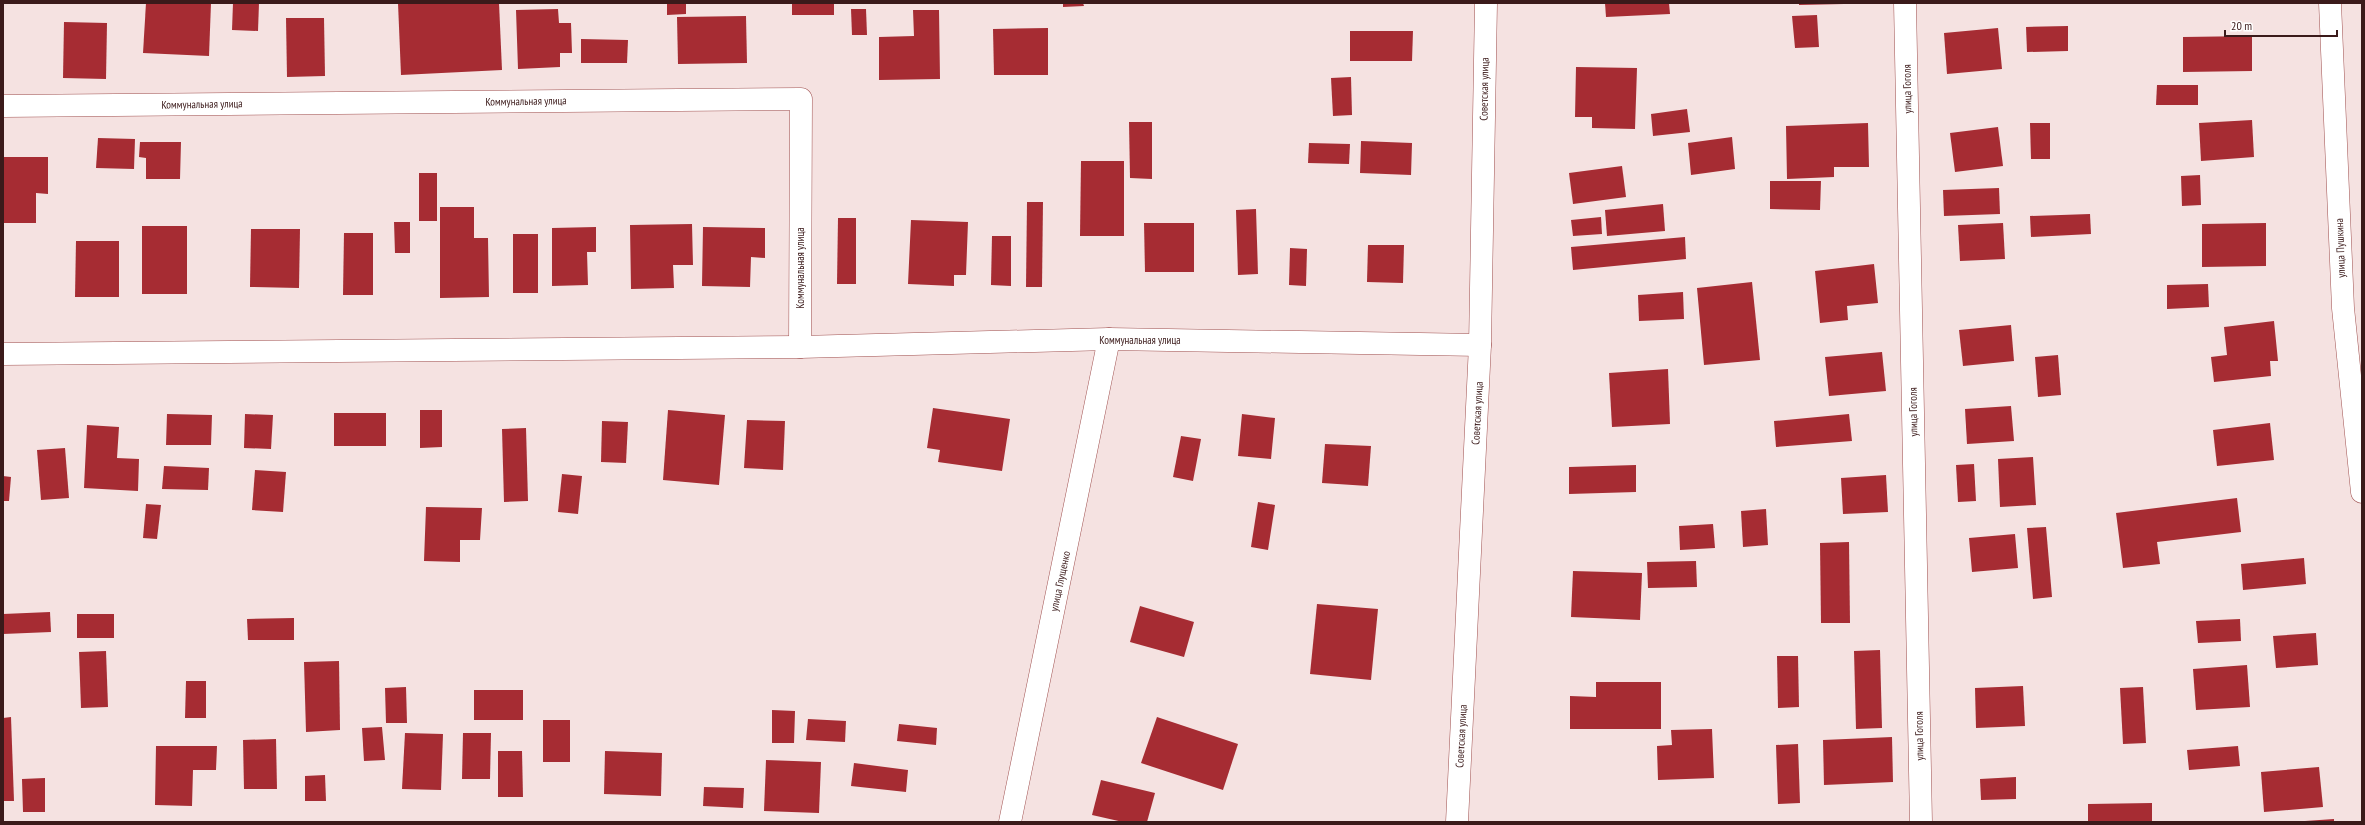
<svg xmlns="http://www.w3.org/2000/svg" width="2365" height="825" viewBox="0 0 2365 825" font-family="'PT Sans Narrow',sans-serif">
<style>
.building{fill:#a62c33}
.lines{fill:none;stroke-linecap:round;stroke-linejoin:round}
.street-casing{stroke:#a05150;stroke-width:23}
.secondary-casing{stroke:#a05150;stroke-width:23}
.street{stroke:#fff;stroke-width:22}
.secondary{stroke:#fff;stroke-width:22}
.labels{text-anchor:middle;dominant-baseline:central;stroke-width:4;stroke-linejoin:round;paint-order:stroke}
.street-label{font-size:11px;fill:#3b1a1a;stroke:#fff}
</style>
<rect width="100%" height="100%" fill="#f5e2e1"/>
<g class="building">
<polygon points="146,3 211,3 209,56 143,53"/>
<polygon points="233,3 259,3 258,31 232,30"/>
<polygon points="398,3 499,3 502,70 401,75"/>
<polygon points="667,3 686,3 686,14 667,15"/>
<rect x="792" y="3" width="42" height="12"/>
<polygon points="1063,3 1083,3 1084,6 1063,7"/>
<polygon points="1605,3 1669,3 1670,14 1606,17"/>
<polygon points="1799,3 1844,3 1844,4 1799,5"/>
<polygon points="558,9 559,23 571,23 572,53 560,53 560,67 518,69 516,10"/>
<polygon points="851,9 866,9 867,35 852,35"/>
<polygon points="913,10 939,10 940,79 879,80 879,37 914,36"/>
<polygon points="1817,15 1819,47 1795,48 1792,16"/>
<polygon points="746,16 747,63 678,64 677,17"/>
<polygon points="286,18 324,18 325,76 287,77"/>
<polygon points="64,22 107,23 106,79 63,78"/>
<polygon points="2068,26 2068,51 2027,52 2026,27"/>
<polygon points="1048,28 1048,75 994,75 993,29"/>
<polygon points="1998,28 2002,69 1947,74 1944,33"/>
<polygon points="1350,31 1413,31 1412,61 1350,61"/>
<polygon points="2252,36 2252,71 2183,72 2183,37"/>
<polygon points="581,39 628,40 627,63 581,63"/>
<polygon points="1576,67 1637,68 1635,129 1592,128 1592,117 1575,117"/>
<polygon points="1351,77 1352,115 1333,116 1331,78"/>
<polygon points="2157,85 2198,85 2198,105 2156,105"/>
<polygon points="1687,109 1690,132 1653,136 1651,114"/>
<polygon points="2252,120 2254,157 2201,161 2199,123"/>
<polygon points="1129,122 1152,122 1152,179 1130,178"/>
<polygon points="1868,123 1869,167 1834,167 1834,177 1787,179 1786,126"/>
<polygon points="2030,123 2050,123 2050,159 2031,159"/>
<polygon points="1998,127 2003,166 1955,172 1950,133"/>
<polygon points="1732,137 1735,169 1691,175 1688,143"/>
<polygon points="98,138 135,139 134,169 96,168"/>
<polygon points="1361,141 1412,143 1411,175 1360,173"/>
<polygon points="140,142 181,142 180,179 146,179 146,158 139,157"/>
<polygon points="1309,143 1350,144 1349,164 1308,163"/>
<polygon points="3,157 48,157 48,194 36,193 36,223 3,223"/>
<polygon points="1081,161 1124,161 1124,236 1080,236"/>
<polygon points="1622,166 1626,197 1573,204 1569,173"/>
<rect x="419" y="173" width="18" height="48"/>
<polygon points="2200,175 2201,205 2182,206 2181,176"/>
<polygon points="1770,181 1821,181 1820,210 1770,209"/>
<polygon points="1999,188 2000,214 1944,216 1943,190"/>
<polygon points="1027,202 1043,202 1042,287 1026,287"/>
<polygon points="1663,204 1665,231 1607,236 1605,210"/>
<polygon points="440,207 474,207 474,238 488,238 489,297 440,298"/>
<polygon points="1256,209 1258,274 1238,275 1236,210"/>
<polygon points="2090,214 2091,234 2031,237 2030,216"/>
<polygon points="1601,217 1602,234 1573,236 1571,220"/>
<polygon points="838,218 856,218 856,284 837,284"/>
<polygon points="911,220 968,222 966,275 954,275 954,286 908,284"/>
<polygon points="394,222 410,222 410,253 395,253"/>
<polygon points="1144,223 1194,223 1194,272 1145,272"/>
<polygon points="2003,223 2005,259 1960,261 1958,225"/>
<polygon points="2266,223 2266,266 2202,267 2202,224"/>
<polygon points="692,224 693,265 673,265 674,288 631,289 630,225"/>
<rect x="142" y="226" width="45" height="68"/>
<polygon points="596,227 596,252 587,252 588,285 552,286 552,228"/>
<polygon points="703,227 765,228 765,258 751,257 750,287 702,286"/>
<polygon points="251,229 300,229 299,288 250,287"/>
<polygon points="344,233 373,233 373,295 343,295"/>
<rect x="513" y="234" width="25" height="59"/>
<polygon points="992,236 1011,236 1011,286 991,285"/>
<polygon points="1685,237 1686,259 1573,270 1571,247"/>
<polygon points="76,241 119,241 119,297 75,297"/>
<polygon points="1368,245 1404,245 1403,283 1367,282"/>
<polygon points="1290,248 1307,249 1306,286 1289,285"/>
<polygon points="1874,264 1878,303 1847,306 1848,320 1820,323 1815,271"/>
<polygon points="1752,282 1760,360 1704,365 1697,288"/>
<polygon points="2208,284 2209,307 2167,309 2167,285"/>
<polygon points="1683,292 1684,319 1639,321 1638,295"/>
<polygon points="2274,321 2278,361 2270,361 2271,376 2214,382 2211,357 2227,355 2224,327"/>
<polygon points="2011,325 2014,361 1963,366 1959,330"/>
<polygon points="1882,352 1886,391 1829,396 1825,357"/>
<polygon points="2058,355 2061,395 2038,397 2035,357"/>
<polygon points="1668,369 1670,424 1612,427 1609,373"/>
<polygon points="2011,406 2014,441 1967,444 1965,409"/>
<polygon points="933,408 1010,419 1002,471 938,462 940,450 927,448"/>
<polygon points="420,410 442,410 442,447 420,448"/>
<polygon points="668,410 725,415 719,485 663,480"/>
<rect x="334" y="413" width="52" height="33"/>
<polygon points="167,414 212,415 211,445 166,445"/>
<polygon points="245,414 273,415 271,449 244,448"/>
<polygon points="1242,414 1275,418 1271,459 1238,456"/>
<polygon points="1849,414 1852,441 1776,447 1774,421"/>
<polygon points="747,420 785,421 783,470 744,468"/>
<polygon points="602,421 628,422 626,463 601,462"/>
<polygon points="2270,423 2274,460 2217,466 2213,430"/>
<polygon points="87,425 119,427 117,458 139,459 138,491 84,488"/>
<polygon points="526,428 528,501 504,502 502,429"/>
<polygon points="1181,436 1201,439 1193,481 1173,477"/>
<polygon points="1325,444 1371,446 1368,486 1322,483"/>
<polygon points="65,448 69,498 41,500 37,450"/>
<polygon points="2033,457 2036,505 2000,507 1998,459"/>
<polygon points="1974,464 1976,501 1958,502 1956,465"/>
<polygon points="1636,465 1636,492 1569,494 1569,467"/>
<polygon points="164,466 209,468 208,490 162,489"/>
<polygon points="255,470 286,472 283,512 252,510"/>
<polygon points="562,474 582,476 578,514 558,512"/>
<polygon points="1886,475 1888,512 1843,514 1841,478"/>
<polygon points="3,476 11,477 9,501 3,501"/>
<polygon points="2237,498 2241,532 2157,542 2160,564 2123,568 2116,513"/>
<polygon points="1258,502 1275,505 1268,550 1251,547"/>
<polygon points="146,504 161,505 157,539 143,538"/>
<polygon points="426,507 482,508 480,540 460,540 460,562 424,561"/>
<polygon points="1766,509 1768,545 1743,547 1741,511"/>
<polygon points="1713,524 1715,548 1680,550 1679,526"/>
<polygon points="2046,527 2052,597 2033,599 2027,528"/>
<polygon points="2015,534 2018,568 1972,572 1969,538"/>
<polygon points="1849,542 1850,623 1821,623 1820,543"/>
<polygon points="2304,558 2306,584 2243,590 2241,564"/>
<polygon points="1696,561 1697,587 1648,588 1647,562"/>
<polygon points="1573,571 1642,573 1640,620 1571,617"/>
<polygon points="1317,604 1378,609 1371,680 1310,674"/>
<polygon points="1140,606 1194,622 1184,657 1130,642"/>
<polygon points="50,612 51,632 3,634 3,614"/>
<rect x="77" y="614" width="37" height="24"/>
<polygon points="294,618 294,640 248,640 247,619"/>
<polygon points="2240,619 2241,641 2198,643 2196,621"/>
<polygon points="2316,633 2318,665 2276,668 2273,636"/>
<polygon points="1880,650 1882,728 1856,729 1854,651"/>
<polygon points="106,651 108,707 81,708 79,652"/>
<polygon points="1777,656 1798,656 1799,707 1778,708"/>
<polygon points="339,661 340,730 306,732 304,662"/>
<polygon points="2247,665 2250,707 2196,710 2193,669"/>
<polygon points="186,681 206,681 206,718 185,718"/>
<polygon points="1596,682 1661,682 1661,729 1570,729 1570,696 1596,697"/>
<polygon points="2023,686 2025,726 1976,728 1975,688"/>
<polygon points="406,687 407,723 386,723 385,688"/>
<polygon points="2143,687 2146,743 2123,744 2120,688"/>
<rect x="474" y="690" width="49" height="30"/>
<polygon points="772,710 795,711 794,743 772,743"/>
<polygon points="11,717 14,801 3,801 3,718"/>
<polygon points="1157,717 1238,744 1223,790 1141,763"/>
<polygon points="808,719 846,721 845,742 806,740"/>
<rect x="543" y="720" width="27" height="42"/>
<polygon points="899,724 937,728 936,745 897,741"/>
<polygon points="382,727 385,760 364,761 362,728"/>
<polygon points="1712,729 1714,778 1658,780 1657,746 1672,745 1671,730"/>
<polygon points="405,733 443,734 441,790 402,789"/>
<polygon points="463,733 491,733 490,779 462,779"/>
<polygon points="1892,737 1893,782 1824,785 1823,740"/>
<polygon points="276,739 277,789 244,789 243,740"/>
<polygon points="1798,744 1800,803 1778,804 1776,745"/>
<polygon points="156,746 217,746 216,770 193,770 192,806 155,805"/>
<polygon points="2238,746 2240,766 2189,770 2187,750"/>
<polygon points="498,751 522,751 523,797 498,797"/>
<polygon points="605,751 662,753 661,796 604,794"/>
<polygon points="766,760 821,762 819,813 764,811"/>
<polygon points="854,763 908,770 906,792 851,786"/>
<polygon points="2319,767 2323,807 2264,812 2261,772"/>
<polygon points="325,775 326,801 305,801 305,776"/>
<polygon points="2016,777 2016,799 1981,800 1980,779"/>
<polygon points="45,778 45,812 23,812 22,779"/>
<polygon points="1101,780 1155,793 1147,822 1123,822 1092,815"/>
<polygon points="704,787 744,788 743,808 703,806"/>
<polygon points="2152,803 2152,822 2088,822 2088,804"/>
<polygon points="2334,819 2334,822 2305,822 2305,821"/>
</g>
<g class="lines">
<defs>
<g id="street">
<polyline points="1905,3 1921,822"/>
<polyline points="3,106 801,99 800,347"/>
<polyline points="3,354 800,347 1109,339 1480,345"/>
<polyline points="1010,822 1109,339"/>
<polyline points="1457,822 1480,345 1486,3"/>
</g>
<polyline id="secondary" points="2330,3 2343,308 2362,492"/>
</defs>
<use href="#street" class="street-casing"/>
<use href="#secondary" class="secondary-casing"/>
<use href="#street" class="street"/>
<use href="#secondary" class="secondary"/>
</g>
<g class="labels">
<g class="street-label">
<text transform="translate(1484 89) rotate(-89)">Советская улица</text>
<text transform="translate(1907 89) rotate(-91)">улица Гоголя</text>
<text transform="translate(526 101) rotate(-1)">Коммунальная улица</text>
<text transform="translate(202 104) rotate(-1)">Коммунальная улица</text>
<text transform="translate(2340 248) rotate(-92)">улица Пушкина</text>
<text transform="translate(800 268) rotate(-90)">Коммунальная улица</text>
<text x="1140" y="340">Коммунальная улица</text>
<text transform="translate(1913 412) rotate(-91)">улица Гоголя</text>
<text transform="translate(1477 413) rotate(-87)">Советская улица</text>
<text transform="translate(1060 581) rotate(-78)">улица Глущенко</text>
<text transform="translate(1461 736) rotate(-87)">Советская улица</text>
<text transform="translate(1919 736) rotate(-91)">улица Гоголя</text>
</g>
</g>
<rect width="2365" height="825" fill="none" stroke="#3b1a1a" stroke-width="8"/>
<path d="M2225 30v6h112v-6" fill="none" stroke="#3b1a1a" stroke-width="2"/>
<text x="2231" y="30" font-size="12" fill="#3b1a1a" stroke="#ffffff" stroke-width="3" paint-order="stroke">20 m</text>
</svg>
